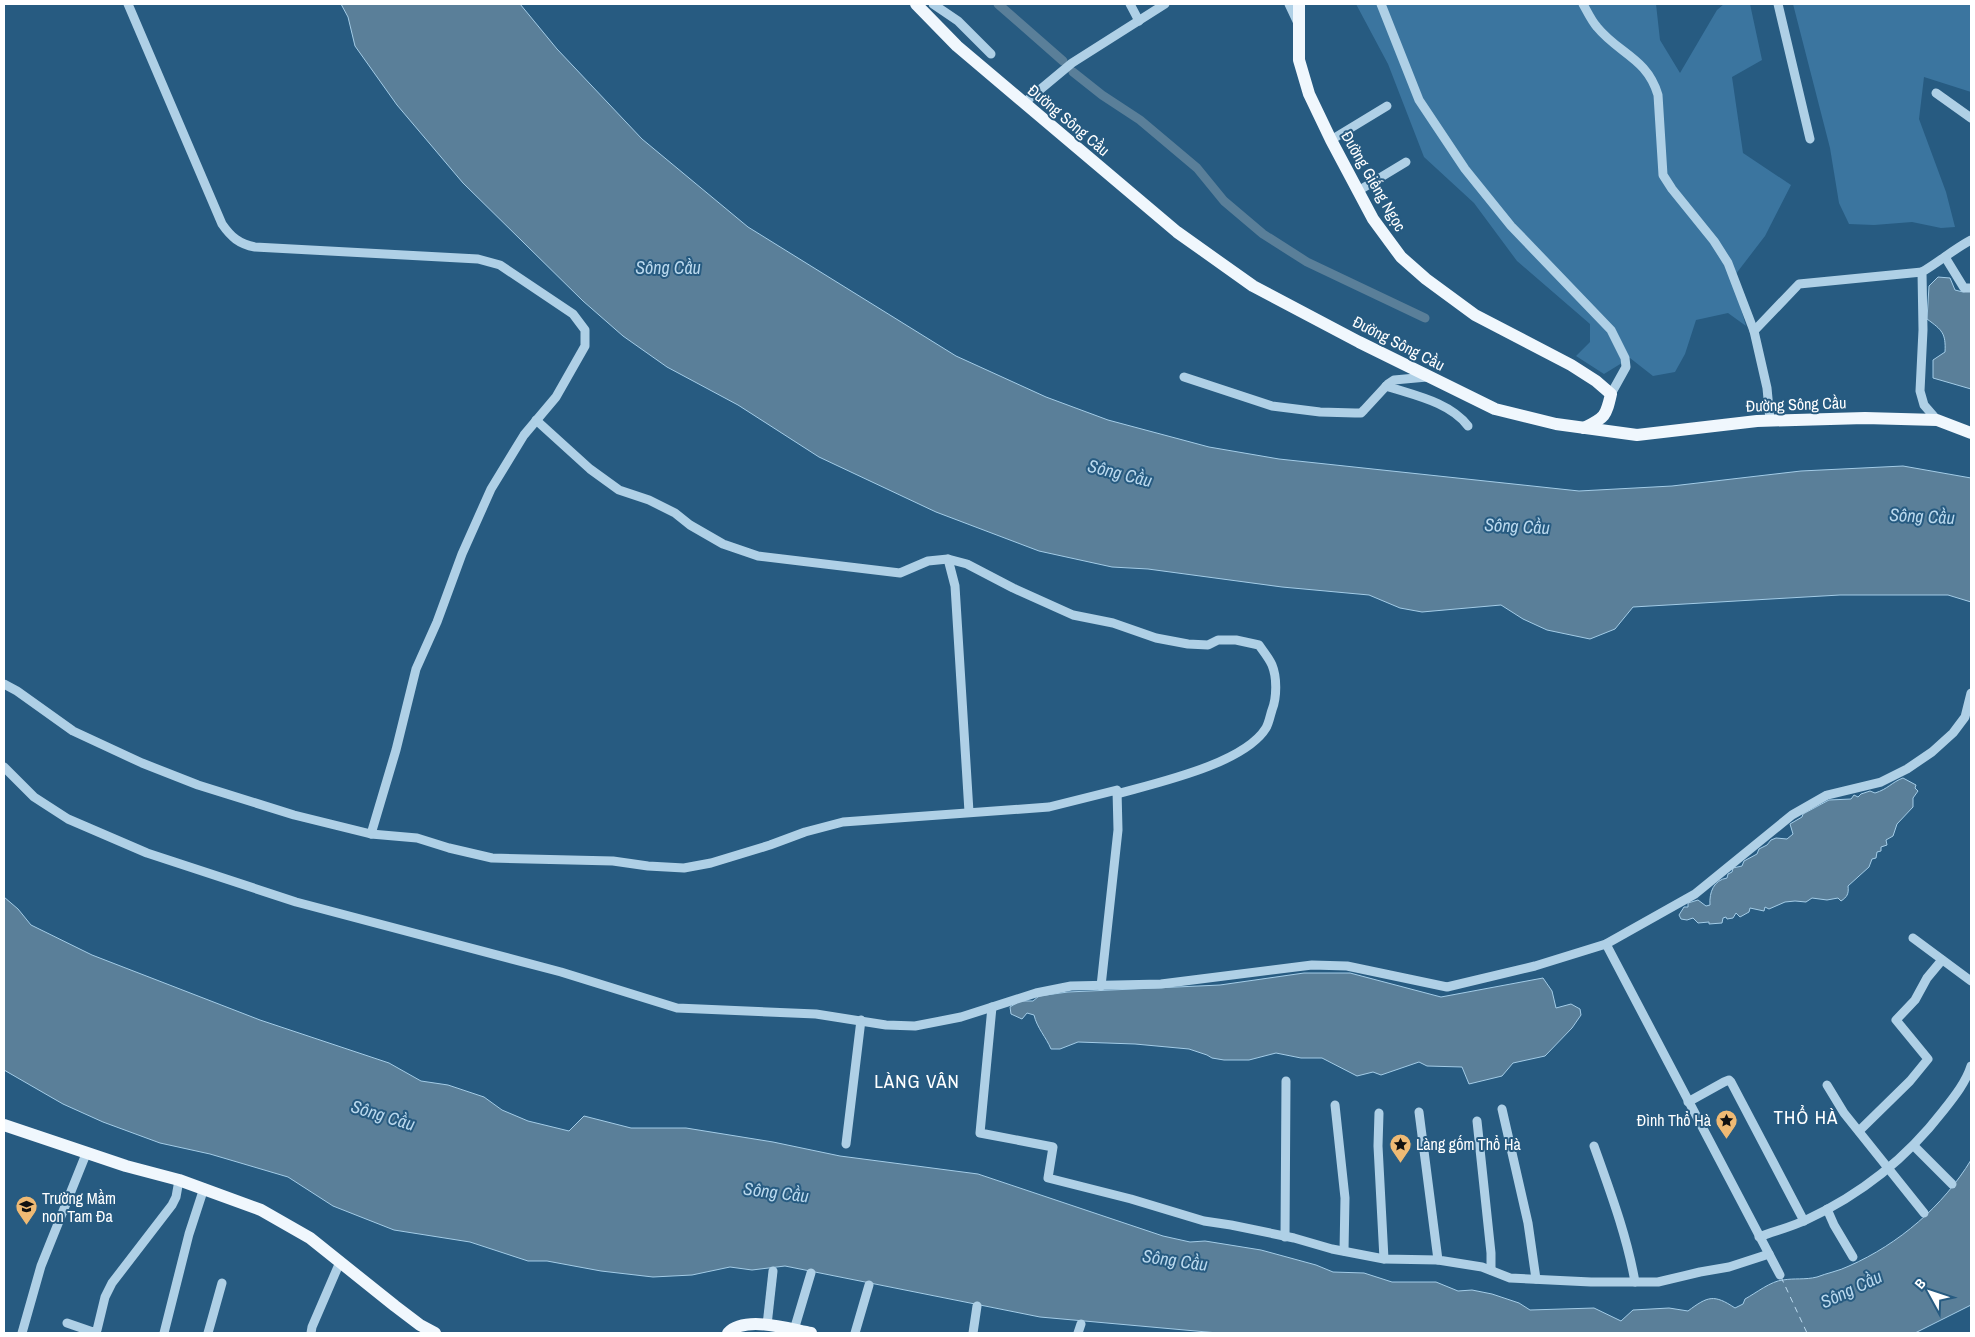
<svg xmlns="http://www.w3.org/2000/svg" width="1975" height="1337" viewBox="0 0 1975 1337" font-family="'Archivo Narrow',sans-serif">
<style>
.green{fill:#3b759f}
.water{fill:#5a7f99;stroke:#a3cce7}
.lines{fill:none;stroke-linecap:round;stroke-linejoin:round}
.canal{stroke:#5a7f99;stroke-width:9}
.ferry{stroke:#bad9ee;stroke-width:1;stroke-dasharray:6 5;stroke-linecap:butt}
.minor{stroke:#afd0e6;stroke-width:9}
.major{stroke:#f0f7fd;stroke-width:12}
.labels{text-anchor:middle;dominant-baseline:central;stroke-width:4;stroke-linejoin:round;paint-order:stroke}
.street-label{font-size:16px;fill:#fff;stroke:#275b81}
.poi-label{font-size:16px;fill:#fff;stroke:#275b81;text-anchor:start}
.water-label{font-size:18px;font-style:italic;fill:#bad9ee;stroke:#275b81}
.quarter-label{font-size:19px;letter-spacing:1px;fill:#fff;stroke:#275b81}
</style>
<rect width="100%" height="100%" fill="#275b81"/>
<g class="green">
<polygon points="1356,4 1656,4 1660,40 1680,73 1717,10 1724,4 1750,4 1762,60 1732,77 1743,153 1791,185 1765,236 1732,279 1746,326 1728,313 1696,320 1685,354 1675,372 1653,376 1630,358 1604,374 1576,356 1590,342 1590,324 1517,261 1474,203 1424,157 1388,64"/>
<polygon points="1793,4 1971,4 1971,92 1924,77 1919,119 1946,192 1955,227 1941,228 1912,222 1874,225 1849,224 1839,203 1830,148"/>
</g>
<g class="water">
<polygon points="341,4 520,4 557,49 642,139 748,227 956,356 1046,397 1108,420 1209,447 1279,459 1579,491 1672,486 1801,471 1903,466 1971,478 1971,602 1948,595 1840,595 1633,607 1615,629 1590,639 1547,630 1523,619 1501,605 1422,612 1400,608 1369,595 1282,587 1148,569 1112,567 1039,551 936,512 819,457 738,405 667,367 623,336 583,301 463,183 397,105 355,46 348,17"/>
<path d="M1938 277 1950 278 1955 290 1963 292 1971 290V389L1933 378V360L1945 352C1946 333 1942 330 1927 319L1929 286Z"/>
<path d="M1903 778 1916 785 1915 788 1918 791 1913 798V807L1897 824 1893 836 1886 840 1887 845 1881 847V851L1877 852 1876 858 1872 859 1869 867 1848 886C1849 894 1847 897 1841 901L1838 898 1827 900 1812 898 1806 902 1795 901 1785 902 1769 909 1765 907 1764 911 1750 908 1749 912 1740 917 1736 913 1733 918 1727 919 1726 917 1723 918 1722 923 1709 924V922L1698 923 1693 918 1687 920 1681 919 1679 915 1684 907H1688V903L1698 900 1706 906 1710 905C1709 892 1714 880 1727 878L1728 874 1732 872 1733 868 1742 866 1744 861 1757 854 1759 849 1767 845 1771 840 1776 838 1787 839 1793 834 1790 824 1802 817 1803 814 1829 800 1851 799 1854 795 1858 797 1861 794 1870 791 1875 793C1888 789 1892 782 1903 778Z"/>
<path d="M4 897 18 909 31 925 92 955 260 1020 389 1063 421 1081 448 1085 484 1097 502 1110 528 1121 569 1131 584 1116 631 1128H686L773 1142 840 1156 978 1174 1163 1236 1190 1242 1205 1241 1261 1250 1316 1265 1333 1272 1364 1273 1392 1282H1436L1458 1291 1472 1290 1492 1294 1519 1303 1530 1310 1594 1308 1621 1321 1633 1310 1669 1308 1688 1311C1708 1296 1714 1294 1735 1308L1743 1304 1745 1299C1756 1293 1771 1281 1783 1280 1794 1278 1805 1280 1817 1277 1827 1273 1839 1271 1849 1266 1899 1244 1943 1206 1971 1160V1305L1915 1333H1218L1040 1317 785 1266 752 1270 730 1267 692 1275 653 1277 601 1271 547 1261H528L470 1242 394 1230 333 1206 288 1177 210 1154 160 1143 103 1122 63 1104 4 1070Z"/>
<path d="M1304 973H1350L1441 997 1543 978 1552 991 1556 1008 1571 1004 1580 1009 1581 1015 1572 1028 1545 1056 1513 1063 1502 1076 1469 1084 1462 1067 1427 1066 1419 1062 1381 1075 1373 1072 1357 1076 1322 1058H1301L1276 1053 1249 1060H1224L1212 1058 1207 1055 1189 1049 1135 1044 1078 1042 1060 1049H1051C1046 1037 1037 1028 1034 1015L1027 1013 1022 1019 1011 1014 1010 1007 1020 1001H1033L1039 996 1068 992 1220 985Z"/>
</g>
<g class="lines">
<g class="canal">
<polyline points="998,4 1063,61"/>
<polyline points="1073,72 1102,95 1140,120 1197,168 1224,201 1263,234 1307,262 1425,318"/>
</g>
<polyline class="ferry" points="1781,1277 1807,1333"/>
<g class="minor">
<path d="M128 4 222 224C231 237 239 244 255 247L478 259 500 265 573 314 585 330V346L556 397 524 435 491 489 462 554 437 622 416 669 396 750 371 834"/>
<polyline points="933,4 958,21 991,54"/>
<polyline points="1130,4 1139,21"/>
<polyline points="1289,4 1297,21"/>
<polyline points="1381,4 1419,100 1465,169 1511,226 1611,330 1625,358 1626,367 1611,394"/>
<path d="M1583 4C1587 11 1591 20 1597 27 1619 54 1647 58 1658 95L1663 175 1672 189 1714 241 1728 263 1754 331 1767 388 1770 420"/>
<polyline points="1778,4 1810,139"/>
<polyline points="1936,93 1971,118"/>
<polyline points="1024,103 1072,63 1165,4"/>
<polyline points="1331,140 1387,106"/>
<polyline points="1358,191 1406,162"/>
<polyline points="1945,257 1964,288 1971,288"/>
<polyline points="1754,331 1799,284 1922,272"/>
<polyline points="1184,377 1272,406 1320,412 1355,413 1361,413 1364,410 1388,384 1394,380 1427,377"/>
<path d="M1386 386C1413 395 1450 402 1468 426"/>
<path d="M536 420 590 469 619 490 649 500 675 513 690 525 723 544 758 556 900 573 928 561 948 559 967 564 1013 588 1073 615 1113 623 1156 638 1188 644 1208 645 1218 640H1236L1259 645C1263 651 1269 658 1272 665 1277 677 1277 697 1272 710 1270 716 1269 723 1266 728 1244 764 1156 783 1117 794"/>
<path d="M1937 420 1924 405 1920 391 1923 330 1922 272C1939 262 1954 249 1971 240"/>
<polyline points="948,559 955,586 969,812"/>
<polyline points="4,684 17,691 73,731 142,763 198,785 294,815 371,834 417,838 449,848 492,858 613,861 648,866 684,868 711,863 770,845 805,832 843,822 1049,807 1117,790 1118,830 1101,986"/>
<polyline points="4,767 34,797 68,819 147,853 296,902 561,972 677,1008 816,1014 886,1025 915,1026 961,1017 1036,993 1071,986 1161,984 1312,965 1347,966 1447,987 1535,966 1606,944 1695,894 1792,815 1827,795 1881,782 1907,769 1932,752 1953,733 1965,717 1971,693"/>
<polyline points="1913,938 1971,981"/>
<polyline points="1606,944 1780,1275"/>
<polyline points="992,1007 980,1133 1053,1147 1048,1178 1131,1199 1204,1221 1231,1225 1294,1238 1332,1249 1384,1259 1438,1260"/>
<polyline points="1827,1085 1844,1113 1924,1213"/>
<polyline points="1688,1102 1724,1082 1729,1080 1731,1082 1804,1221"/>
<polyline points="1335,1105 1345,1198 1344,1251"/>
<polyline points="1502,1109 1528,1223 1536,1279"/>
<polyline points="1419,1112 1438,1260 1482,1267 1510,1278 1591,1282 1658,1282 1700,1272 1729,1267 1769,1254"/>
<polyline points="1379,1113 1378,1146 1384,1259"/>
<polyline points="1477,1121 1491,1253 1491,1270"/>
<polyline points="1859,1131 1910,1081 1928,1059 1896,1020 1915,1000 1927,978 1942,960"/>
<polyline points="846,1144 861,1020"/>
<path d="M1594 1146C1610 1191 1627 1236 1635 1282"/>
<polyline points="1914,1146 1952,1184"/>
<polyline points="1827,1209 1834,1225 1853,1257"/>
<polyline points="1285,1237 1286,1081"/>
<path d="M1759 1237C1775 1231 1791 1227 1806 1220 1862 1194 1906 1159 1943 1111 1954 1097 1966 1082 1971 1066"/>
<polyline points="67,1323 93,1332 97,1330 105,1297 112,1283 172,1205 176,1197 179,1180"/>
<polyline points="767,1325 773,1271"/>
<polyline points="794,1330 811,1273"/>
<polyline points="22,1333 41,1266 86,1154"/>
<polyline points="164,1333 189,1234 204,1188"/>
<polyline points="208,1333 222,1283"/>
<polyline points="311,1333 312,1327 340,1262"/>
<polyline points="855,1333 869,1285"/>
<polyline points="973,1333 977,1306"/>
<polyline points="1078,1333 1081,1324"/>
</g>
<g class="major">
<polyline points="916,4 957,46 1177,232 1253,286 1359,342 1495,409 1556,424 1637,435 1757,421 1865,418 1937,420 1971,433"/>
<path d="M1299 4V60L1309 94 1331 140 1373 219 1401 257 1426 279 1475 315 1571 365 1596 381 1611 394C1606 416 1605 418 1584 428"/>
<polyline points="4,1125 126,1166 179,1180 261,1210 310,1238 395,1306 420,1325 435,1333"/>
<path d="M728 1333C745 1315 789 1329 811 1333"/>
</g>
</g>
<defs>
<symbol id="sight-pin" viewBox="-11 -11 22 30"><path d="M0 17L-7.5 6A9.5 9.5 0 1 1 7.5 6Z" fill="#efba74" stroke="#275b81"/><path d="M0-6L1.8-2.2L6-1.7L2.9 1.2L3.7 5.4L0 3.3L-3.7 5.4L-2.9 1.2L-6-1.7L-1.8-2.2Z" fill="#111"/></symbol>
<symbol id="school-pin" viewBox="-11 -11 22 30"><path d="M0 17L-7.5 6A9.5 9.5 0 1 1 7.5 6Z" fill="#efba74" stroke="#275b81"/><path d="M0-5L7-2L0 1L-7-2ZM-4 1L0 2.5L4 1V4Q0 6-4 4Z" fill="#111"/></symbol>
</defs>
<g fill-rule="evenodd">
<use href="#sight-pin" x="1714" y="1108" width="25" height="34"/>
<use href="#sight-pin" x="1388" y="1132" width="25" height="34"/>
<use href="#school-pin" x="14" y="1194" width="25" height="34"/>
</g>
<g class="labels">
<g class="street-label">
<text transform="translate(1069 120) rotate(40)">Đường Sông Cầu</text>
<text transform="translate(1374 181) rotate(60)">Đường Giếng Ngọc</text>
<text transform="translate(1399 343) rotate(27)">Đường Sông Cầu</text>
<text transform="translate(1796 404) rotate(-2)">Đường Sông Cầu</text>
</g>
<g class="poi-label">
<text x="1711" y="1120" text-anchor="end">Đình Thổ Hà</text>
<text x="1416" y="1144">Làng gốm Thổ Hà</text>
<text x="42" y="1198">Trường Mầm<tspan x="42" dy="18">non Tam Đa</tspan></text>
</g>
<g class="water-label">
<text x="668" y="267">Sông Cầu</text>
<text transform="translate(1120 473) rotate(14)">Sông Cầu</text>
<text transform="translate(1922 516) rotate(3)">Sông Cầu</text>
<text transform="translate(1517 526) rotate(3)">Sông Cầu</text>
<text transform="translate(383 1115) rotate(17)">Sông Cầu</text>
<text transform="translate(776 1192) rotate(7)">Sông Cầu</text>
<text transform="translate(1175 1260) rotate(8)">Sông Cầu</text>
<text transform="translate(1851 1289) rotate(-25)">Sông Cầu</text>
</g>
<g class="quarter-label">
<text x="917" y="1081">LÀNG VÂN</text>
<text x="1806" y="1117">THỔ HÀ</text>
</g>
</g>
<rect width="1975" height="1337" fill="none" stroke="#ffffff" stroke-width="10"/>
<g transform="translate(1930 1292) rotate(310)" stroke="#275b81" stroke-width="4" paint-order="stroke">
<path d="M0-4L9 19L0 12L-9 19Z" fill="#ffffff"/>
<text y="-8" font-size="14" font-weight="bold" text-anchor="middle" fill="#ffffff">B</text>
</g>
</svg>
